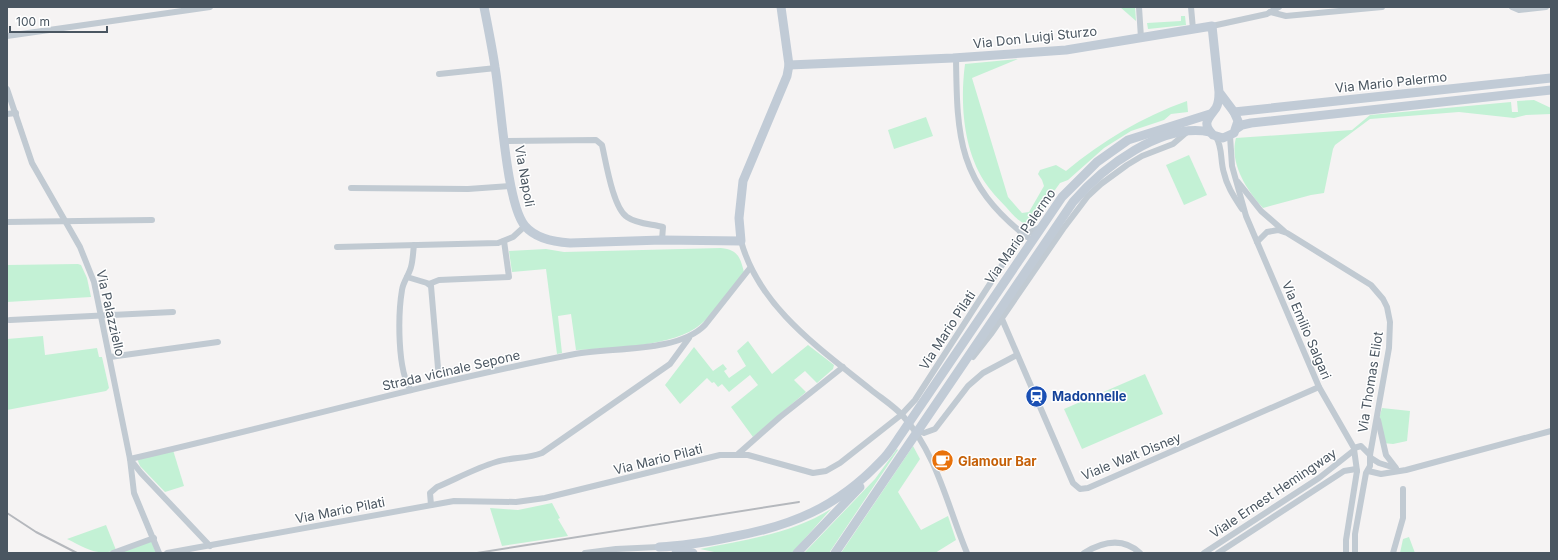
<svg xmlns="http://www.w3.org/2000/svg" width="1558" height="560" viewBox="0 0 1558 560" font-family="Inter,sans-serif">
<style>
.green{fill:#c3f1d5}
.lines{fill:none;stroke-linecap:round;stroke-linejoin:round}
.street{stroke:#c1cad2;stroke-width:6}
.secondary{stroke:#c1cbd6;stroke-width:9}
.rail{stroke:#b5b8bd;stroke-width:2}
.labels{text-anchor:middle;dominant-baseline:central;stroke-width:3;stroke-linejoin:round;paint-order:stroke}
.street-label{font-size:13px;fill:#4a5661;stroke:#fff}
.transit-label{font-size:13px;font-weight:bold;fill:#164399;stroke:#fff;text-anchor:start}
.food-label{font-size:13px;font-weight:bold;fill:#c56008;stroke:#fff;text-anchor:start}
</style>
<rect width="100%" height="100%" fill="#f5f3f3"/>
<g class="green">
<polygon points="1120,7 1135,7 1136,21"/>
<polygon points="1181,16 1185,16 1186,25 1148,29 1147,23 1181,21"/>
<path d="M1018 59 972 78 1008 197 1022 213 1029 212 1044 186 1042 180 1038 174 1040 170 1056 165 1066 171C1102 141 1142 117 1187 101L1188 112 1171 114 1164 120 1131 131 1104 148 1068 180 1060 183 1030 225C1021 225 1012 214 1006 207 998 199 990 190 984 181 963 148 960 102 965 64Z"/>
<path d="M1534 100 1551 108V114L1526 115 1514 118 1459 112 1370 119 1335 145 1333 149 1324 193 1311 195 1263 208C1247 191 1229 163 1236 138L1352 130 1370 115 1511 102 1512 112H1518L1517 101Z"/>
<polygon points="926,117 933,136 894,149 888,130"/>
<polygon points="1189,155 1207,195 1184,205 1166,165"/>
<path d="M721 248C738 250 740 257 744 272 731 289 718 310 701 324 675 347 610 348 576 350L571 314 558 316 562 353 557 354 546 269 512 272 509 251 546 249 564 252Z"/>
<polygon points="78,264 81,265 87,278 91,297 7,302 7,265"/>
<polygon points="43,336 45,355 97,348 99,357 102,357 109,388 106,391 7,410 7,339"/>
<polygon points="748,341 772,374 808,345 834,365 833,369 817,383 805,371 794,380 806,392 753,437 731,407 758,385 750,375 729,392 722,384 718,387 714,382 712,383 707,378 680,404 665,385 694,347 713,371 723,364 727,369 724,371 729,378 746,366 737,351"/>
<polygon points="1145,374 1163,414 1082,449 1064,409"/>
<polygon points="1382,408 1410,411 1407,441 1393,444 1383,443 1383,430 1377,426"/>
<polygon points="913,446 920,459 898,492 921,530 948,516 956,540 935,553 841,553"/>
<polygon points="897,449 898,450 829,553 804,553 875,479"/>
<polygon points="173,450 184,486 165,492 140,466 138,461 139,458"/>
<polygon points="552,503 560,518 558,519 568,536 502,546 490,508 518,510"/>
<path d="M831 509 792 553H719L700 549C745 540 791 534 831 509Z"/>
<path d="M106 525 116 550C97 557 84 547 67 539Z"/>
<polygon points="1409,537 1415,553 1400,553 1403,539"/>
<polygon points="151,540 156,553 118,553"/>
</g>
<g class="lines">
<g class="street">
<polyline points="1139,7 1141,38"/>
<polyline points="1191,7 1193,29"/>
<polyline points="1512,7 1519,10 1546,7"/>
<polyline points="1270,12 1286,16 1382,7"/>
<polyline points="1212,26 1267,14 1279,7"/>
<polyline points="7,36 210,7"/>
<path d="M956 58C957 138 958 183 1027 237"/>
<polyline points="439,74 496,68"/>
<polyline points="7,89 32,163 80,247 94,282 130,459 134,493 159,553"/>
<polyline points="7,114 16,113"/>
<polyline points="1230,136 1232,166 1246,216 1319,387 1354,448"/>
<path d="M1216 137C1223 148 1220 161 1224 173 1227 187 1235 198 1242 209"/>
<path d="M505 141 596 140 602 145C606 162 613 208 627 217 637 224 651 224 663 227L662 240"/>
<polyline points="1238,182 1261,211 1284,231"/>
<polyline points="351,188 468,189 511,186"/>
<polyline points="7,222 152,220"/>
<path d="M741 241C759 307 819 348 870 389 881 398 894 406 903 416 937 454 948 508 967 553"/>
<polyline points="1257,242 1267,232 1278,230 1287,233 1371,285 1383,299 1387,307 1390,322 1389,348 1370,455 1370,466 1366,473 1355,534 1355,553"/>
<polyline points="337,247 498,243 513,237 525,226"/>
<polyline points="407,277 427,283 431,286 438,368"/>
<polyline points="429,284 439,280 509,277 504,241"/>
<polyline points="1002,319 1073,483 1080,489 1088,488 1319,387"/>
<polyline points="10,320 173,312"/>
<polyline points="110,357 218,342"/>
<polyline points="973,357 991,334 1063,229 1088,196 1101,184 1127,165 1142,156 1173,144 1187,132"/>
<path d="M411 390C397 371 398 314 402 290 403 282 409 275 411 267 413 260 413 252 414 245"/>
<polyline points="1378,420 1386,455 1396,468"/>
<polyline points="916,430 924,433 935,429 968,386 983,373 1017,355"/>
<polyline points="1354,448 1361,446 1370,455"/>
<polyline points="1354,449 1357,471"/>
<polyline points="738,454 780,417 843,367"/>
<polyline points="1371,458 1379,463 1395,468"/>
<polyline points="1368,471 1381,474 1406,470 1551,431"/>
<path d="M431 505 430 493 437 487C456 479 476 468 496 462 512 457 527 459 542 453L670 364 689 338"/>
<path d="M210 546 141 473 130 459C279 425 425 383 575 354 611 347 678 353 705 325L750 268"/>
<polyline points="113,553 154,538"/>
<polyline points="167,553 454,501 516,502 545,498 720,455 748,455 813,473 826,471 840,463 901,415 915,400 1015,245 1025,235 1041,227"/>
<polyline points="585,553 616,549 659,547"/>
<path d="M1084 553C1102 542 1123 537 1140 553"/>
<polyline points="1204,553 1319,478 1353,451"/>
<polyline points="1218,553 1344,471 1356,469"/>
<polyline points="1346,553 1346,540 1357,471"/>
<polyline points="1393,553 1403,518 1403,489"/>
</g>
<g class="secondary">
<path d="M484 7C488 27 492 47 495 67 501 100 506 204 525 226 536 239 554 242 570 243L662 240 741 241 739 218 743 181 787 76 789 65 781 7"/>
<path d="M789 65 953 58 1066 50 1212 26 1219 92C1219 97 1219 103 1216 108 1209 118 1201 123 1213 135L1223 138 1234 133 1238 121 1234 112 1219 92"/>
<polyline points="1234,112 1551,78"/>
<polyline points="1236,129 1242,125 1251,123 1551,90"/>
<path d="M659 547C684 546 707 542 731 537 792 526 837 507 880 462 889 454 895 443 902 433L1062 197 1097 162 1128 140 1210 114"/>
<polyline points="676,550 693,553"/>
<polyline points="797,553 860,487"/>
<path d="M835 553 1073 202C1103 167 1162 122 1210 132"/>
</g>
<g class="rail">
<polyline points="7,513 36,532 77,553"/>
<polyline points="477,553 799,502"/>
</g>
</g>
<defs>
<symbol id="station-disc" viewBox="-11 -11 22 22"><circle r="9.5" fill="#1a4fb4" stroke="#fff"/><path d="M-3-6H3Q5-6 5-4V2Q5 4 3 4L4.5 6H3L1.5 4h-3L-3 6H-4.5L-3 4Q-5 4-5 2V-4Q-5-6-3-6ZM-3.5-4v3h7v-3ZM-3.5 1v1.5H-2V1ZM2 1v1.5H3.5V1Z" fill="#fff"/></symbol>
<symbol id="cafe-disc" viewBox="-11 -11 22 22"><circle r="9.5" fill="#e8710a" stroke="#fff"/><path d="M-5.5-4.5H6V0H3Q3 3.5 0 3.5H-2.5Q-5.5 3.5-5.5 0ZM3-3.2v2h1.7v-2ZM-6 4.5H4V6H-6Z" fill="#fff"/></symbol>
</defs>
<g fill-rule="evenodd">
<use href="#station-disc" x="1024" y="384" width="25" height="25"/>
<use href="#cafe-disc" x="930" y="448" width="25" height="25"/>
</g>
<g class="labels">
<g class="street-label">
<text transform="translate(1035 37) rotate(-6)">Via Don Luigi Sturzo</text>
<text transform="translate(1391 82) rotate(-6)">Via Mario Palermo</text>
<text transform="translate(525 176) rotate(80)">Via Napoli</text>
<text transform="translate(1020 236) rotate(-55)">Via Mario Palermo</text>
<text transform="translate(111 313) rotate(77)">Via Palazziello</text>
<text transform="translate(947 330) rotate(-57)">Via Mario Pilati</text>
<text transform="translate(1307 330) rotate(67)">Via Emilio Salgari</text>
<text transform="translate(451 370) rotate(-13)">Strada vicinale Sepone</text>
<text transform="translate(1370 382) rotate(-81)">Via Thomas Eliot</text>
<text transform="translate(1131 456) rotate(-22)">Viale Walt Disney</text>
<text transform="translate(658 459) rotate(-14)">Via Mario Pilati</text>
<text transform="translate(1273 493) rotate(-34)">Viale Ernest Hemingway</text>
<text transform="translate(340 510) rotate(-11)">Via Mario Pilati</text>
</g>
<g class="transit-label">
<text x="1052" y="396">Madonnelle</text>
</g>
<g class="food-label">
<text x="958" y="461">Glamour Bar</text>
</g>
</g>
<rect width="1558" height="560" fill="none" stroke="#4a5661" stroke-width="16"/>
<path d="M10 26v6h97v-6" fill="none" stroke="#4a5661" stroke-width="2"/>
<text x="16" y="26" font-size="12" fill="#4a5661" stroke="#ffffff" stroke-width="3" paint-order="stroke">100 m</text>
</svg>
